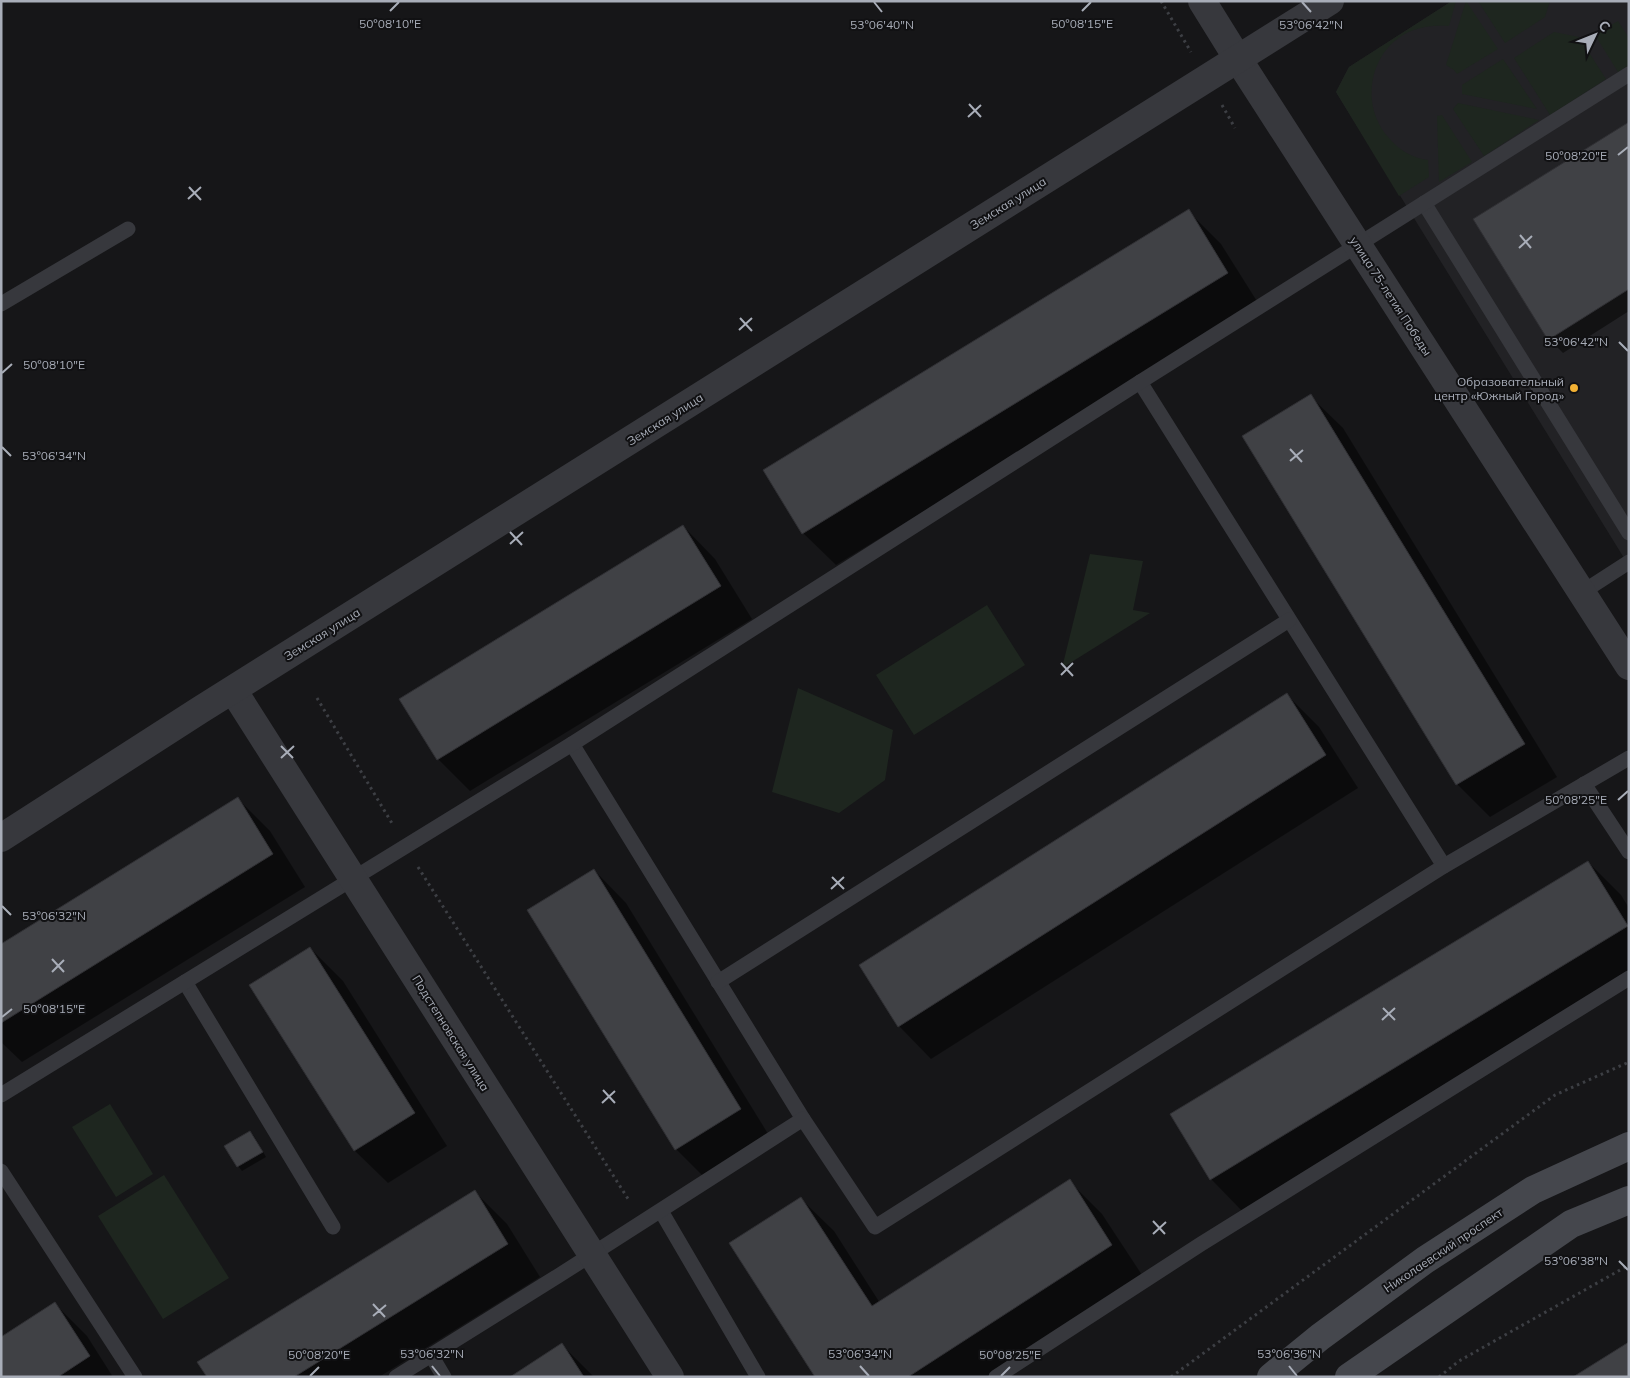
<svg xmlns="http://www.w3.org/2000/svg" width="1630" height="1378" viewBox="0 0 1630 1378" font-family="Mulish,sans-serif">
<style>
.built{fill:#222225}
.green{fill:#1e261f}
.shadow{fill:#0007}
.building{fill:#404145;stroke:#303034}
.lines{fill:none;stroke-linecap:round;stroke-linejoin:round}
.path{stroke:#3d3f44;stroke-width:3;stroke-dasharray:2.5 4;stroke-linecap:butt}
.lane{stroke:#37383d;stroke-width:15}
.street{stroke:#37383d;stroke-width:28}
.secondary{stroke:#45474d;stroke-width:28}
.ticks{fill:none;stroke:#a8adb8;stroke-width:2}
.poi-dot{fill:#f2b134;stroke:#111113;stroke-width:2}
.labels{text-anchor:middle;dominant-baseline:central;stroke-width:4;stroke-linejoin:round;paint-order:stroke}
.street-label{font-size:12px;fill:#a8adb8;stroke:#111113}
.poi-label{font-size:12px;fill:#a8adb8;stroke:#111113;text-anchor:end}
.ticks-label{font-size:12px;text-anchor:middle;fill:#a8adb8;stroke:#111113;stroke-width:4;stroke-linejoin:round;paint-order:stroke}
</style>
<rect width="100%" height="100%" fill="#161618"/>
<polygon class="built" points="1452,1 1629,1 1629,566 1336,92 1349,67"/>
<g class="green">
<path d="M1452 1H1456L1449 26C1435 25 1423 26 1411 31 1369 49 1359 105 1389 138 1399 150 1412 158 1428 160L1429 177 1399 196 1336 92 1349 67Z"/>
<polygon points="1466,1 1498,49 1457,74 1454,70 1446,65"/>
<polygon points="1478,1 1550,1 1545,17 1505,43"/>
<polygon points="1618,21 1629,38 1629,65 1618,72 1595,35"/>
<polygon points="1554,32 1579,37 1606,79 1550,115 1514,58"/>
<polygon points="1503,59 1537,109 1462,94 1462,85"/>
<polygon points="1458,103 1539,120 1484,156 1453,109"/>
<polygon points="1442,115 1472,162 1439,182 1437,116"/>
<polygon points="1090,554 1143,561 1133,610 1150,613 1062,668"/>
<polygon points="987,605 1025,665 914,735 876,675"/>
<polygon points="798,688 893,730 885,780 839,813 772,792"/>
<polygon points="110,1104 153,1174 116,1197 72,1127"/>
<polygon points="164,1175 229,1278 163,1319 98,1216"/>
</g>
<g class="shadow">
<polygon points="1629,124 1629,311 1563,353 1549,339"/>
<polygon points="1188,211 1221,244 1260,306 836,565 803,533"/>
<polygon points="1310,396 1343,428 1557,777 1490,817 1457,784 1244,436"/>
<polygon points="683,526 715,559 752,619 470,791 438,759"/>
<polygon points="1287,695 1319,727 1358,788 931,1059 899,1026"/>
<polygon points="238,799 270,831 305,887 22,1062 1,1042 1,946"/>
<polygon points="1588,862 1621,895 1629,908 1629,978 1243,1212 1211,1179"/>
<polygon points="594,870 626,903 773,1142 708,1181 676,1149"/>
<polygon points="310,948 343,981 447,1146 388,1183 355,1151 251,985"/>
<polygon points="250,1132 254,1136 266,1157 242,1171 238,1166"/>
<polygon points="1069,1181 1102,1214 1144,1278 991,1377 817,1377 801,1199 834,1231 880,1303"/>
<polygon points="474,1191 507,1224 540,1277 379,1377 208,1377"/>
<polygon points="55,1304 87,1336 113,1377 1,1377"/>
<polygon points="562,1345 594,1377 512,1377"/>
</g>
<g class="building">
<polygon points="1629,122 1629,289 1548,340 1473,219"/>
<polygon points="1189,209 1228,273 802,534 763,470"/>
<polygon points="1311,394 1525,744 1456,785 1242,436"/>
<polygon points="683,525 721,586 437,760 399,699"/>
<polygon points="1287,693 1326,755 898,1027 859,965"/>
<polygon points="238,797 273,854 1,1023 1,944"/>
<polygon points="1588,861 1628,926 1210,1180 1170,1114"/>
<polygon points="594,869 741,1109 675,1150 527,910"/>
<polygon points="310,947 415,1113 354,1151 249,985"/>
<polygon points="250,1131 263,1152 237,1167 224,1146"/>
<polygon points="1070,1179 1112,1245 908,1377 815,1377 729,1243 801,1197 872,1306"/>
<polygon points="475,1190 508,1244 294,1377 207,1377 197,1362"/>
<polygon points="55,1302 90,1356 58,1377 1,1377 1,1337"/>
<polygon points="1629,1342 1629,1377 1573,1377"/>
<polygon points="562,1343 584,1377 510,1377"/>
</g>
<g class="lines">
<g class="path">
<polyline points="1161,1 1191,52"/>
<polyline points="1222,105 1235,128"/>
<polyline points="317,698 393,825"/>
<polyline points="418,867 630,1202"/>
<polyline points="1171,1377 1555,1095 1629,1062"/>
<polyline points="1439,1377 1459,1361 1629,1265"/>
</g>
<g class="lane">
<polyline points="1424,203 1629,533"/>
<polyline points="1,304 128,229"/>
<polyline points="1140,382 1444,866"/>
<polyline points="1581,593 1629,562"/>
<polyline points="572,744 803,1119"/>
<polyline points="1584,784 1629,852"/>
<polyline points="185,982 333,1227"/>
<polyline points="718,982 1289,620"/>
<polyline points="1,1095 572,744 1140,382 1629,74"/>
<polyline points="1,1171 135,1377"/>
<polyline points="661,1211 758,1377"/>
<polyline points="431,1355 444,1377"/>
<polyline points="396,1377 558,1276 803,1119 875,1227 1444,866 1629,758"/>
<polyline points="996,1377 1201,1244 1629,978"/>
</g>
<g class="street">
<polyline points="1202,1 1238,59 1629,666"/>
<polyline points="233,690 670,1377"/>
<polyline points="1,838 200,710 1330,1"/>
</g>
<g class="secondary">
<polyline points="1271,1377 1320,1337 1425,1260 1533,1190 1629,1146"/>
<polyline points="1349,1377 1571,1224 1629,1200"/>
</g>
</g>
<path class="ticks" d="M874 2 882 12M1302 2 1311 12M390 11 399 2M1082 11 1091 2M969 104 981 117M968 117 981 105M1618 155 1628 147M189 187 201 200M188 199 201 187M1520 235 1531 248M1519 248 1532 236M740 318 752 331M739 330 752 318M1619 342 1628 351M2 373 12 364M2 447 11 456M1290 449 1302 462M1290 461 1303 450M510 532 522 545M510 544 523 532M1061 663 1073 676M1061 675 1073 663M281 746 293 758M281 758 294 746M1618 800 1628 791M832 877 844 889M831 889 844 877M2 906 11 915M52 959 64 972M52 972 64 960M1383 1008 1395 1020M2 1017 12 1009M1382 1020 1395 1008M603 1090 615 1103M602 1103 615 1091M1153 1221 1165 1234M1153 1234 1166 1222M1619 1261 1628 1270M373 1304 385 1317M373 1316 386 1305M432 1366 440 1376M860 1366 869 1376M1289 1366 1297 1376M310 1376 319 1367M1001 1376 1010 1367"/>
<circle class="poi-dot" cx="1574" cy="388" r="5"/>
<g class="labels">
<g class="street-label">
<text transform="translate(1008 203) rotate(-32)">Земская улица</text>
<text transform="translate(1391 296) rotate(57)">улица 75-летия Победы</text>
<text transform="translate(665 419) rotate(-32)">Земская улица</text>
<text transform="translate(322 634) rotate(-32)">Земская улица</text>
<text transform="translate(451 1033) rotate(58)">Подстепновская улица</text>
<text transform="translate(1443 1250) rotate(-34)">Николаевский проспект</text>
</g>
<g class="poi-label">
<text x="1564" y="381">Образовательный<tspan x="1564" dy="14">центр «Южный Город»</tspan></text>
</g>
</g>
<g class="ticks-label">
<text x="390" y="28">50°08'10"E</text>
<text x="1082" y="28">50°08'15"E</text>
<text x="882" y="29">53°06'40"N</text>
<text x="1311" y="29">53°06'42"N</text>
<text x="1576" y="160">50°08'20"E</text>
<text x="1576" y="346">53°06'42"N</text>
<text x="54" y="369">50°08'10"E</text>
<text x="54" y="460">53°06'34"N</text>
<text x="1576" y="804">50°08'25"E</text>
<text x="54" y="920">53°06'32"N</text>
<text x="54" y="1013">50°08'15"E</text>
<text x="1576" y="1265">53°06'38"N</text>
<text x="432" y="1358">53°06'32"N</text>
<text x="860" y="1358">53°06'34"N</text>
<text x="1289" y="1358">53°06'36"N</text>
<text x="319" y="1359">50°08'20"E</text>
<text x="1010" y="1359">50°08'25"E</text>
</g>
<rect width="1630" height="1378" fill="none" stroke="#a8adb8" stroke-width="5"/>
<g transform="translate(1595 35) rotate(47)" stroke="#111113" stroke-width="4" paint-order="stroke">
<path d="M0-4L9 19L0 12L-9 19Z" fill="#a8adb8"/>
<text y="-8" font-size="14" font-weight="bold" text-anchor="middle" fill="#a8adb8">С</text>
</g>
</svg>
